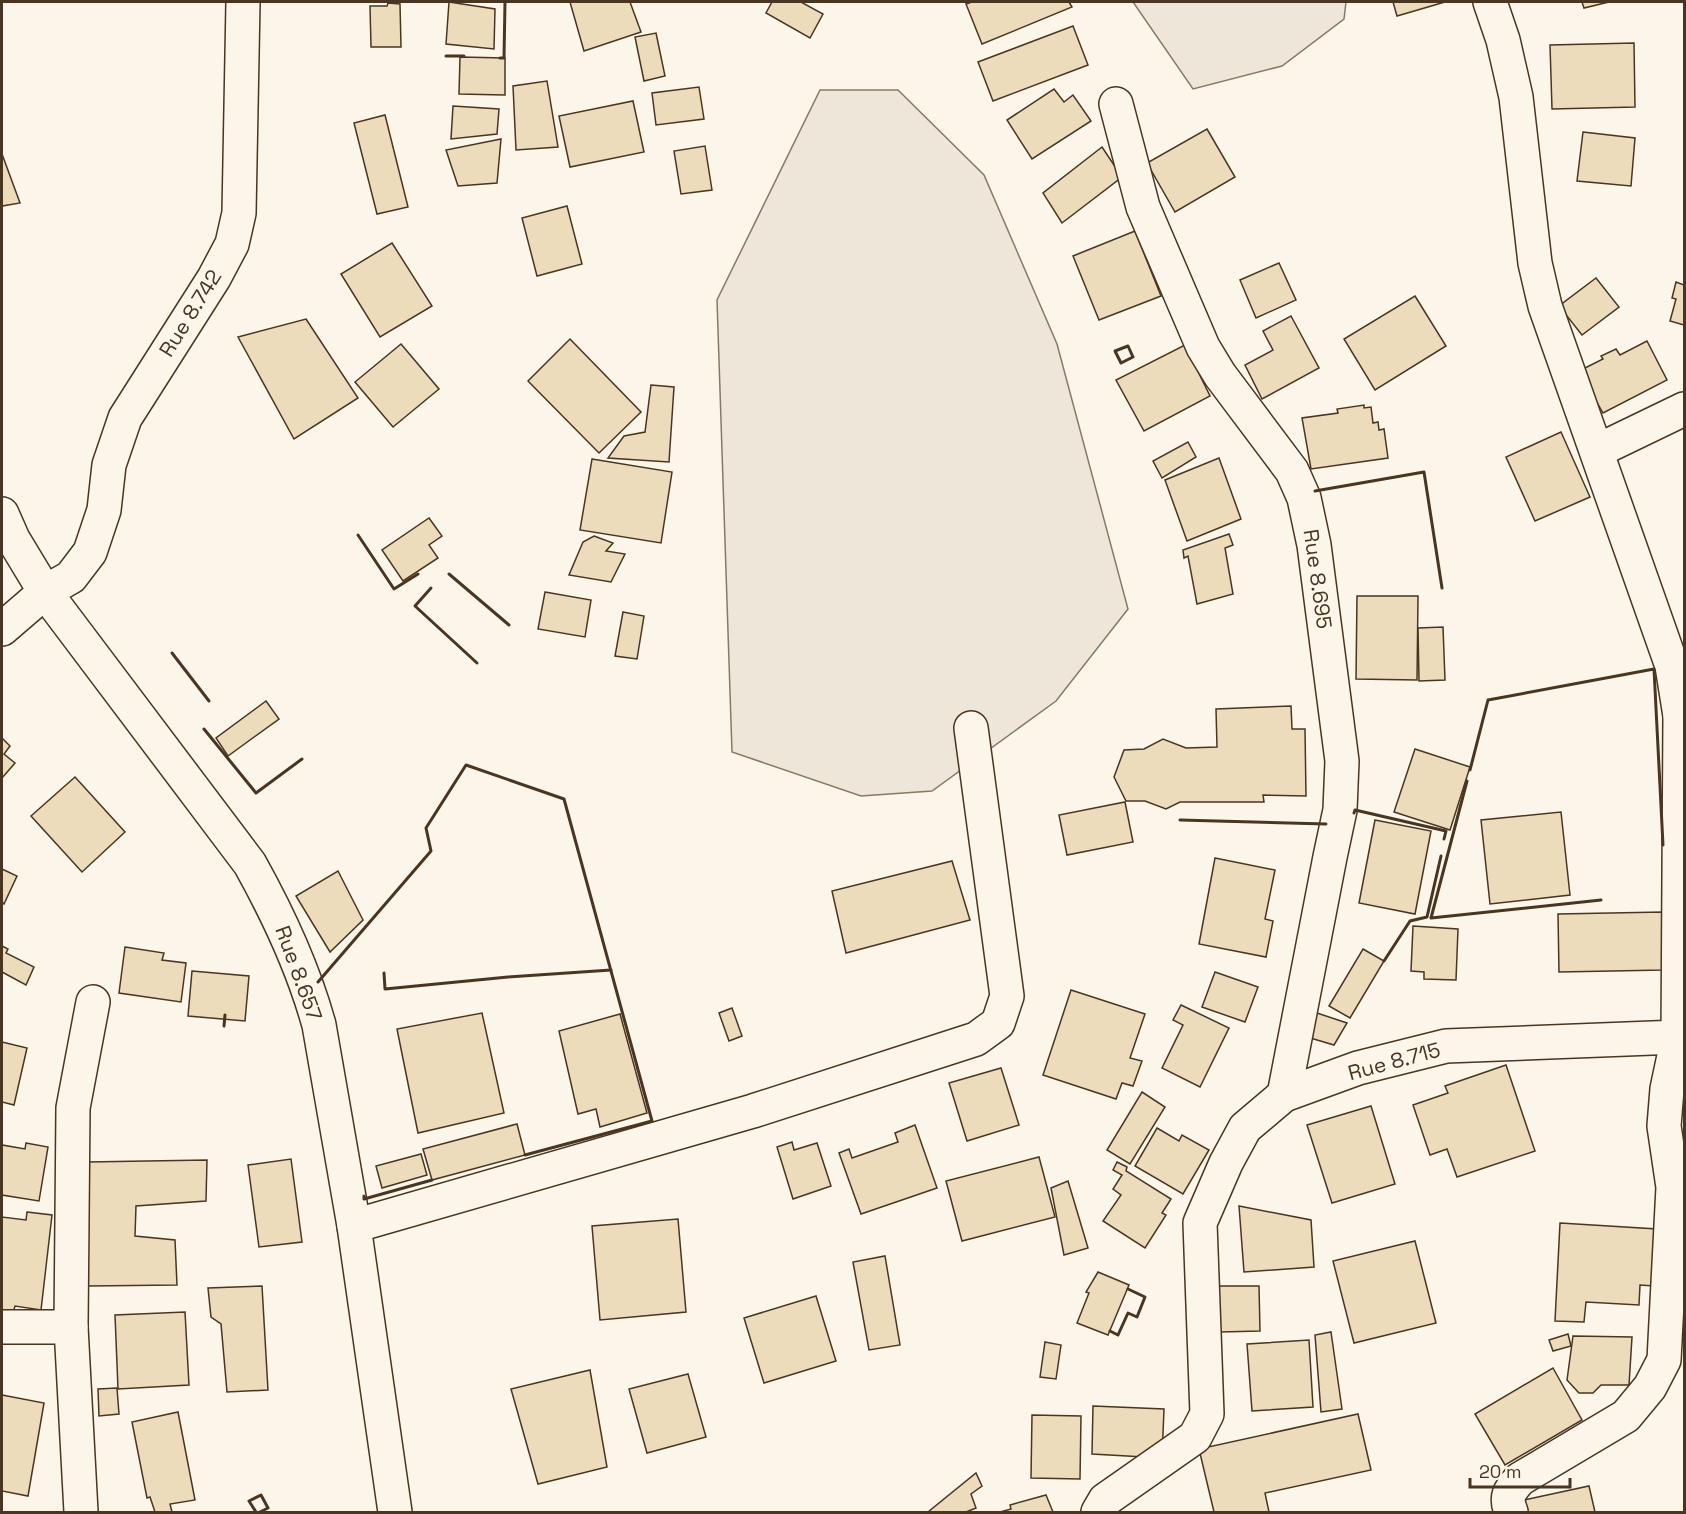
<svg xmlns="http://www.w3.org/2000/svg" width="1686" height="1514" viewBox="0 0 1686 1514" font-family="'Space Grotesk',sans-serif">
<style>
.green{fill:#ede6d9;stroke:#887966;stroke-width:1.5}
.building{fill:#ecdcbc;stroke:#4a3520;stroke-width:1.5}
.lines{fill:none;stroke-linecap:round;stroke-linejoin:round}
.minor-casing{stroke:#4a3520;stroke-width:36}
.minor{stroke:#fbf6e9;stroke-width:33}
.wall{stroke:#4a3520;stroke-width:3}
.labels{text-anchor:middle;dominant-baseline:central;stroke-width:4.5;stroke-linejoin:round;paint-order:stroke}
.street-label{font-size:21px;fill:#4a3520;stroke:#fbf6e9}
</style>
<rect width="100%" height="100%" fill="#fbf6e9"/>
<g class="green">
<polygon points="1133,2 1346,2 1344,19 1282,66 1193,89"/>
<polygon points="820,90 898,90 984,175 1057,344 1128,609 1056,701 932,791 861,796 732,752 717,300"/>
</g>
<g class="building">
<polygon points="449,2 495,9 494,49 446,44"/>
<polygon points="570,2 630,2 641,32 584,51"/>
<polygon points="772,2 801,2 823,14 810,38 766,13"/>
<polygon points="972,2 1069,2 1072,7 982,44 966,4"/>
<polygon points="1393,2 1445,2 1397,16"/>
<polygon points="1582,2 1609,2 1584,8"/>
<polygon points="388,3 400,4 401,47 371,47 370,6 387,6"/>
<polygon points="1073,26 1088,65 993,101 978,62"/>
<polygon points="656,33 665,76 644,81 635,37"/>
<polygon points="1634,43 1635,107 1552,109 1550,45"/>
<polygon points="460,57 505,58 505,95 459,94"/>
<polygon points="547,81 558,147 516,150 513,86"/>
<polygon points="699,87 704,119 656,125 652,93"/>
<polygon points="1054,89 1064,102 1073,95 1091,121 1032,159 1007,120"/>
<polygon points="633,101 644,152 570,167 559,116"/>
<polygon points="453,106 499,109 497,134 451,139"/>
<polygon points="385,115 408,207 377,214 354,123"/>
<polygon points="1207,129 1235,177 1175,212 1147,163"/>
<polygon points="1583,132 1635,138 1631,186 1577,181"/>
<polygon points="501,139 497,183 458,186 446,150"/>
<polygon points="705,146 712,190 681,194 674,151"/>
<polygon points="1102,147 1122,177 1062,223 1043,193"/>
<polygon points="2,154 20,203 2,206"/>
<polygon points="567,206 582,264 537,276 522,218"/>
<polygon points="1135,231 1161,296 1099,320 1073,256"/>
<polygon points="392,243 432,306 380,337 341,274"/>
<polygon points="1279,263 1296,300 1256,318 1240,280"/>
<polygon points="1596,278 1619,307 1582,335 1559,306"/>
<polygon points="1676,282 1684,285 1684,325 1670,321 1676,299 1672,298"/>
<polygon points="1415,296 1446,346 1375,390 1344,339"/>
<polygon points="1291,316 1319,368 1262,399 1245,365 1273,350 1263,331"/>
<polygon points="306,319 358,398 294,439 238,337"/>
<polygon points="570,339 641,412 599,453 528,381"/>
<polygon points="1647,341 1667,380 1603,413 1583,378 1583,369 1603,359 1601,356 1616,349 1620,355"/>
<polygon points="401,344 439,389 393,427 355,382"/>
<polygon points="1185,345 1210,396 1144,431 1116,380"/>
<polygon points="651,385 674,387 669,462 608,458 624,436 645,432"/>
<polygon points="1364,405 1364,408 1371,407 1373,423 1378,422 1379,430 1384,429 1388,458 1311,469 1302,418 1338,413 1337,409"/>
<polygon points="1561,432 1590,497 1535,521 1506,457"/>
<polygon points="1188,442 1196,457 1162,478 1153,461"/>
<polygon points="1219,458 1241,519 1187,541 1165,480"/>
<polygon points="592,459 672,472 661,543 580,530"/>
<polygon points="429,518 442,536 429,545 438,558 403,581 382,550"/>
<polygon points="1229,534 1233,545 1225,548 1233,594 1197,604 1188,556 1184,558 1183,550"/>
<polygon points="594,536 613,543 606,551 625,554 611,582 569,575 583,542"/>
<polygon points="545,592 591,600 585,637 538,629"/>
<polygon points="1357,596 1418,596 1417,680 1356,679"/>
<polygon points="623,612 644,616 637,659 615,656"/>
<polygon points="1443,627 1445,680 1419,681 1418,628"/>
<polygon points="266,701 279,719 228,756 216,738"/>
<polygon points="1291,706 1292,729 1305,729 1306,796 1263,795 1264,802 1180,802 1166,809 1145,801 1126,801 1114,777 1124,750 1144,749 1163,739 1186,748 1217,747 1216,709"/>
<polygon points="2,738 10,746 4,754 15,763 2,778"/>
<polygon points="1415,749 1470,767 1450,830 1394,812"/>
<polygon points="75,777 125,832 82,872 31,816"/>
<polygon points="1125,802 1133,842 1067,855 1059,815"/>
<polygon points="1561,812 1570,895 1490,904 1481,820"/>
<polygon points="1375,820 1431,831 1415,914 1359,903"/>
<polygon points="1215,858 1275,870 1265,919 1273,921 1266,957 1199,944"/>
<polygon points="952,861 970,920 846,953 832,891"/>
<polygon points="2,869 17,876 4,904 2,902"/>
<polygon points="338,871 363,920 330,952 296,896"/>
<polygon points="1663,912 1663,970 1559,972 1558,914"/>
<polygon points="1413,926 1458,929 1456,980 1424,979 1424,972 1411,971"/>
<polygon points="2,946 8,949 6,953 34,967 26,985 2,972"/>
<polygon points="125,947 164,953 162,960 186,963 181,1002 119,993"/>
<polygon points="1363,949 1384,961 1350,1018 1329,1006"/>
<polygon points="192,971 249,976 245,1021 188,1016"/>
<polygon points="1215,972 1258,987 1245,1022 1202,1007"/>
<polygon points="1071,990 1145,1014 1130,1058 1142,1061 1133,1086 1122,1083 1116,1099 1043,1075"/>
<polygon points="1181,1005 1229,1028 1200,1087 1162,1068 1183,1025 1173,1020"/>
<polygon points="732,1008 742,1036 729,1041 719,1013"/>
<polygon points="1314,1012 1347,1023 1334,1045 1307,1037"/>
<polygon points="482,1013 504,1113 418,1133 397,1029"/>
<polygon points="620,1014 647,1113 600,1127 596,1109 578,1114 559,1031"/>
<polygon points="2,1042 27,1048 14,1105 2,1102"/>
<polygon points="1506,1065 1535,1151 1457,1177 1447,1149 1430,1155 1413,1105 1448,1093 1445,1086"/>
<polygon points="1001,1068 1019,1125 967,1141 949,1083"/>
<polygon points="1142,1092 1165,1107 1130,1164 1107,1150"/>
<polygon points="1371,1106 1395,1184 1332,1203 1307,1125"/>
<polygon points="517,1124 525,1155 432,1180 423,1149"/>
<polygon points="915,1125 937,1188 861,1214 839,1153 849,1149 852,1158 898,1142 895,1133"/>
<polygon points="1157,1128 1179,1141 1182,1135 1209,1150 1183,1194 1135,1166"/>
<polygon points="792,1142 794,1150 817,1143 831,1186 793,1199 777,1147"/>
<polygon points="26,1143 48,1147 39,1201 2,1195 2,1145 25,1149"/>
<polygon points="421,1154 427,1175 382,1188 376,1166"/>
<polygon points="1039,1157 1055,1217 962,1241 946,1181"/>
<polygon points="291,1159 302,1242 259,1247 248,1165"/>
<polygon points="207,1160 206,1201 136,1206 135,1236 175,1240 177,1285 88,1286 87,1162"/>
<polygon points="1117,1162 1127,1167 1126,1171 1171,1199 1162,1213 1166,1215 1145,1248 1103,1221 1121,1195 1113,1189 1122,1175 1113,1170"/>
<polygon points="1068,1181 1088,1248 1064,1255 1051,1188"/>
<polygon points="1239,1206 1311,1220 1314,1267 1244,1272"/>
<polygon points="27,1212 52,1215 41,1310 15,1306 13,1313 2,1312 2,1217 26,1220"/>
<polygon points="678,1219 686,1312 600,1320 592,1226"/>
<polygon points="1560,1223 1657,1229 1654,1286 1640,1285 1639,1305 1586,1302 1584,1322 1555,1321"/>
<polygon points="1415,1241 1436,1323 1354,1343 1333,1261"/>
<polygon points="885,1256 900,1345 869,1350 853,1262"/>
<polygon points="1098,1272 1129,1285 1108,1335 1077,1323 1089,1293 1086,1292"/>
<polygon points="262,1286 268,1390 227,1392 221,1324 211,1317 208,1288"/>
<polygon points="1218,1286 1259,1286 1260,1331 1220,1332"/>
<polygon points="816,1296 836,1361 764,1383 744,1318"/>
<polygon points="185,1312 189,1385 118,1389 115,1315"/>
<polygon points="1331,1332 1342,1409 1321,1412 1315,1335"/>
<polygon points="1568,1334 1571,1346 1553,1351 1549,1340"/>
<polygon points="1573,1336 1632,1337 1629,1385 1601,1385 1593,1393 1579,1393 1567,1380"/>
<polygon points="1309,1340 1313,1407 1252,1411 1247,1344"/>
<polygon points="1045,1342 1061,1345 1056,1379 1040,1377"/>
<polygon points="1553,1368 1582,1420 1505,1465 1475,1414"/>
<polygon points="590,1370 607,1467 538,1484 511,1389"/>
<polygon points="688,1374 706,1437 647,1453 629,1389"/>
<polygon points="117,1388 119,1414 99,1416 98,1389"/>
<polygon points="2,1395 44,1403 28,1496 2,1491"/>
<polygon points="1093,1406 1164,1409 1162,1458 1092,1454"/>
<polygon points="178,1412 195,1500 170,1504 172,1512 155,1512 150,1497 147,1498 132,1422"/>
<polygon points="1358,1414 1371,1470 1265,1493 1269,1512 1214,1512 1199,1449"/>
<polygon points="1032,1415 1081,1416 1080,1479 1031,1478"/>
<polygon points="976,1473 982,1486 971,1494 976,1508 966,1512 928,1512"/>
<polygon points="1589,1486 1595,1512 1527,1512 1524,1500"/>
<polygon points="1046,1495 1053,1512 1000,1512 1011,1509 1010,1505"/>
</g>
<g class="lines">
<defs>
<g id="minor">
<polyline points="1490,2 1503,40 1516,97 1535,263 1545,306 1672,666 1680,716"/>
<polyline points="1116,104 1143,207 1203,347 1220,375 1292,471 1304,498 1314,545 1342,761 1340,810 1330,857 1284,1095"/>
<polyline points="1597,451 1684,409"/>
<path d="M2 514 13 539 45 592 250 864C279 916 303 967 319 1025L354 1226 395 1512"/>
<polyline points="2,629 45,592 71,577 90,552 104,510 109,465 125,418 214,278 232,244 239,213 243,2"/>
<polyline points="354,1226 753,1111 976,1039 998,1023 1007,996 971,728"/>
<polyline points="2,1327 71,1327"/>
<polyline points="81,1512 71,1327 73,1108 93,1002"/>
<polyline points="1098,1512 1105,1500 1195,1437 1207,1414 1200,1223 1226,1163 1245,1128 1284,1095 1358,1068 1446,1046 1678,1037 1680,716 1684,715"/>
<path d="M1511 1512C1505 1497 1509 1491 1520 1479L1626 1416 1650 1387 1664 1360 1673 1187 1664 1126 1667 1089 1678 1037"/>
</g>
</defs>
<use href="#minor" class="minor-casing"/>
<use href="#minor" class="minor"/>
<g class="wall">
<polyline points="446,56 464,56"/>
<polyline points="500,58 504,58 505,2"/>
<polygon points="1128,346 1133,357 1121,363 1115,351"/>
<polyline points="1315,491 1424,472 1442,588"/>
<polyline points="358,535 394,589 418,574"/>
<polyline points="449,574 509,625"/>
<polyline points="431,588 415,606 477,663"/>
<polyline points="172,653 209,701"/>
<polyline points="204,729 256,793 302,759"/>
<polyline points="1470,770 1488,700 1654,669 1663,845"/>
<polyline points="1467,781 1431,918 1601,900"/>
<polyline points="1354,813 1355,810 1446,831 1444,839"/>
<polyline points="1180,820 1326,824"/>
<polyline points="1384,961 1410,921 1427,917 1441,856"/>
<polyline points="384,973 385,989 508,977 611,970"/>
<polyline points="318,982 431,851 426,828 466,765 564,799 652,1121 525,1155"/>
<polyline points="224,1026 225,1015"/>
<polyline points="364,1196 364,1199 432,1180"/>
<polyline points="1110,1331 1118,1335 1128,1313 1137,1317 1145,1297 1128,1289"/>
<polyline points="256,1512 249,1501 261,1495 268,1508 260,1512"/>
</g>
</g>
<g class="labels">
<g class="street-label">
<text transform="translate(190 313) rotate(-58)">Rue 8.742</text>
<text transform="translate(1318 579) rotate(82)">Rue 8.695</text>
<text transform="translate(299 973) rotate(70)">Rue 8.657</text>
<text transform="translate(1394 1061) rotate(-15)">Rue 8.715</text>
</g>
</g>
<rect width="1686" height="1514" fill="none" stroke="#4a3520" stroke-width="6"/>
<path d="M1470 1478v9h100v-9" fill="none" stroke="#4a3520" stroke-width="3"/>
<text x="1479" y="1478" font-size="18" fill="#4a3520" stroke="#fbf6e9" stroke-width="4.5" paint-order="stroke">20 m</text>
</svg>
